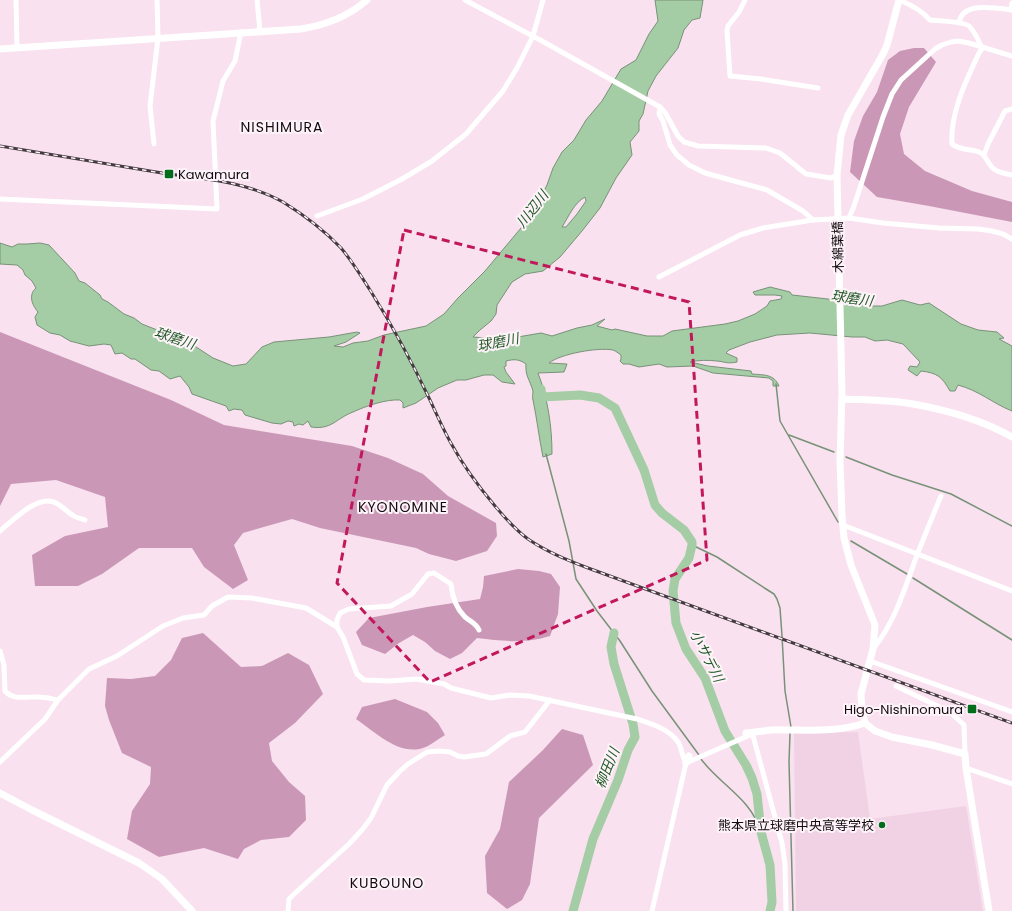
<svg xmlns="http://www.w3.org/2000/svg" width="1012" height="911" viewBox="0 0 1012 911" font-family="Poppins,'Noto Sans JP',sans-serif">
<style>
.built{fill:#f0d2e4}
.forest{fill:#ca98b6}
.water{fill:#a4cda5;stroke:#789278;fill-rule:evenodd}
.lines{fill:none;stroke-linecap:round;stroke-linejoin:round}
.stream{stroke:#789278;stroke-width:1.5}
.river{stroke:#a4cda5;stroke-width:9}
.street{stroke:#fff;stroke-width:5}
.secondary{stroke:#fff;stroke-width:7}
.rail-casing{stroke:#453a40;stroke-width:3}
.rail{stroke:#fdf3f8;stroke-width:1.5;stroke-dasharray:4.5;stroke-linecap:butt}
.marked{fill:none;stroke:#c2185b;stroke-width:3;stroke-dasharray:8 5;stroke-linejoin:round}
.poi-dot{fill:#006c1c;stroke:#fdf3f8;stroke-width:1.5}
.labels{text-anchor:middle;dominant-baseline:central;stroke-width:4;stroke-linejoin:round;paint-order:stroke}
.poi-label{font-size:13px;fill:#110a0e;stroke:#fdf3f8;text-anchor:end}
.street-label{font-size:13px;fill:#110a0e;stroke:#fdf3f8}
.neighbourhood-label{font-size:14px;letter-spacing:1px;fill:#110a0e;stroke:#fdf3f8}
.water-label{font-size:14px;font-style:italic;fill:#225a28;stroke:#fdf3f8}
</style>
<rect width="100%" height="100%" fill="#f9e1ef"/>
<polygon class="built" points="858,732 870,819 966,806 983,911 796,911 794,733"/>
<g class="forest">
<polygon points="914,48 924,48 936,62 909,107 900,134 904,154 925,171 972,191 1012,202 1012,222 929,206 877,197 850,172 854,141 863,116 877,92 888,60 900,51"/>
<polygon points="0,332 171,400 224,425 352,446 388,458 423,474 448,496 496,523 497,536 487,551 456,561 429,554 416,548 320,528 292,519 243,533 234,545 248,580 233,589 204,567 192,548 139,548 102,574 78,586 35,586 32,555 65,536 108,527 105,497 56,480 11,484 0,506"/>
<path d="M518 569 539 571 551 574 560 587 558 614 550 636C524 644 504 641 477 638L462 653 450 659 435 651 425 642 413 635 399 643 385 654 362 645 356 632 369 618 427 607 480 599 483 587 484 576Z"/>
<polygon points="203,633 241,667 262,666 288,653 309,665 323,694 295,723 269,743 272,761 289,782 305,796 306,820 289,837 261,840 244,849 238,859 204,848 159,857 127,839 132,811 150,784 151,767 122,753 109,720 105,706 107,678 131,679 155,676 171,660 182,638"/>
<path d="M395 699 427 712 438 723 445 735C438 739 430 746 423 748 399 756 375 732 356 719L362 707Z"/>
<polygon points="562,729 583,735 593,765 539,818 530,884 522,900 507,909 487,893 485,856 500,829 509,782 543,750"/>
</g>
<path class="water" d="M655 0H703L700 18 692 20 684 30 678 48 656 76 648 91 643 114 639 121V131L630 142 632 155 616 178 600 208 582 231 560 257 543 271 525 274 512 282 497 305 496 314 491 321 480 330 473 337 486 338 504 335 512 338 541 333 552 336 577 328 592 325 605 319 597 326 612 330 615 329 647 336H663L672 331 725 324 738 321 755 314 767 306 770 301 781 299 782 296 775 295H755L753 292 770 287 790 292 792 295 846 301 870 306H882L902 300 920 305 929 303 961 324 978 330 997 332 1004 338 999 339 1012 346V411C992 403 980 391 958 385L955 391H950C942 377 938 373 921 371L917 376 908 370 910 366 917 367 920 362 903 344 887 340 875 341 865 337H852L810 333 777 335 750 342 729 350 726 353 737 358V362C727 364 726 362 717 361 708 360 699 360 690 362L708 366 751 371 752 374C764 375 774 374 779 386H773V381L769 378 713 373 693 366 667 367 659 364 639 367 629 364H623L620 361 621 359V355C618 353 616 351 613 350 598 347 560 354 549 363L567 364 564 372 538 373C548 399 552 427 552 454L543 457C539 438 537 419 533 400 532 397 533 394 533 391 530 380 525 376 526 364 519 359 514 359 506 361V366L504 367 506 372 515 384 502 382 493 375H484L466 380H457L438 388 416 403 403 408V403L400 400C386 399 366 406 353 412 335 419 332 430 311 427L308 421 303 425 299 424 294 426 293 422 288 421 281 424 272 423 245 415 242 410 234 409 229 411 226 406 192 394 189 387 180 376 170 379 159 371 151 370 135 359H131L122 353 115 354 111 345 104 344 89 346 70 341 60 335 50 333 37 325 35 317 38 312C32 305 28 295 36 288L32 281 25 275 23 270 17 265 0 264V243L12 247 18 244H27L40 243 49 245 75 273 79 281 85 283 100 295 102 299 108 302 124 314 134 318 142 324 190 343 213 358 233 366 246 364 262 347 274 342 329 337 357 332 360 333 346 342 334 346 343 347 353 343 368 341 384 335 426 326 444 314 458 298 485 271 521 228 537 205 547 185 553 168 562 152 574 140 586 120 602 101 621 69 636 60 649 34 658 21ZM585 197 586 201 577 214 566 227H562C569 216 574 203 585 197Z"/>
<g class="lines">
<g class="stream">
<polyline points="776,384 780,421 838,522"/>
<polyline points="789,435 834,452"/>
<polyline points="546,454 569,541 576,579 597,611 620,641 652,691 699,755"/>
<polyline points="846,457 892,475 951,494 1012,526"/>
<polyline points="851,541 907,574"/>
<polyline points="692,545 717,557 766,589 774,594 777,599 780,608 782,636 785,691 791,727"/>
<polyline points="913,578 1012,640"/>
<polyline points="790,733 789,762 793,911"/>
<path d="M701 759C720 785 751 798 761 832"/>
</g>
<g class="river">
<polyline points="541,389 542,397 580,395 599,398 615,408 644,470 655,505 662,513 684,530 692,542 692,545 689,558 675,579 673,591 676,623 686,649 705,678 725,731 746,765 752,778 757,794 761,832 770,865 772,902 770,911"/>
<polyline points="573,911 593,839 618,780 628,750 635,737 633,724 614,664 611,647 614,633"/>
</g>
<g class="street">
<polyline points="16,0 17,47"/>
<polyline points="257,0 260,31"/>
<polyline points="465,0 542,41 660,107 666,114 678,136 684,142 698,146 766,148 780,153 806,174 831,178 837,175"/>
<polyline points="745,0 739,12 728,26 727,31 730,76 761,79 818,88"/>
<path d="M899 0C912 5 921 10 930 20 939 21 962 21 969 26 974 31 978 39 981 46"/>
<polyline points="1011,10 1012,3"/>
<path d="M959 23C962 1 996 8 1012 10"/>
<path d="M983 47 979 53C966 81 950 113 952 144 959 150 971 149 979 152 987 155 987 164 994 169 998 172 1006 174 1012 175"/>
<polyline points="660,107 659,114 663,121 670,145 677,155 689,165 705,173 767,190 803,211 813,220"/>
<polyline points="154,144 150,106 158,38 157,0"/>
<polyline points="984,155 988,144 1005,111 1012,109"/>
<polyline points="0,199 217,209 213,121 223,81 235,61 241,32"/>
<polyline points="317,216 363,199 402,179 432,161 466,134 503,91 517,68 533,36 543,0"/>
<polyline points="849,218 854,206 883,117 892,94 901,80 935,49 942,45 951,42 958,41 969,43 1012,56"/>
<polyline points="659,277 740,235 763,228 813,220 849,218 883,223 939,228 978,229 992,231 1003,234 1012,239"/>
<polyline points="843,525 1012,591"/>
<path d="M0 531C12 521 39 493 56 503 62 506 67 512 74 516 77 518 82 519 85 520"/>
<path d="M337 627V620L340 613 349 609 391 606 412 594 428 574 434 573 451 584C452 596 456 608 465 617 471 622 476 623 479 630"/>
<path d="M873 649C895 622 905 588 917 555 925 535 933 515 941 496"/>
<path d="M0 651 4 665 5 691C14 701 27 696 39 697 46 697 52 699 58 700"/>
<polyline points="870,661 1012,712"/>
<polyline points="896,686 950,712 964,725 965,754"/>
<polyline points="752,732 782,843 785,864 786,911"/>
<path d="M0 762 45 719 58 700 89 669 117 656 163 626 183 618 204 615 212 606 228 597 252 598 306 608 337 627 343 637 357 674 364 680 389 681 417 679 444 684 451 688 491 698 510 695 529 696 637 719C652 724 669 729 678 742 682 748 682 757 686 763L652 911"/>
<polyline points="686,763 750,735 752,732"/>
<polyline points="966,768 1012,784"/>
<polyline points="288,911 289,899 292,896 349,844 362,830 371,818 387,785 399,772 408,764 427,752 439,751 450,752 458,756 464,757 486,754 510,736 525,732 550,700"/>
</g>
<g class="secondary">
<path d="M0 49 301 29C326 25 348 17 367 0"/>
<path d="M842 399C864 400 891 400 913 404 947 410 982 420 1012 437"/>
<polyline points="865,723 862,711 861,694 873,649 875,625 851,565 844,538 842,516 840,460 842,393 837,175 841,135 848,115 883,54 887,45 899,0"/>
<polyline points="865,723 875,731 892,737 932,745 965,754 966,768 989,911"/>
<path d="M746 733C759 732 771 729 784 730 811 730 839 732 865 723"/>
<polyline points="686,763 689,756"/>
<polyline points="0,793 32,810 139,863 162,879 192,911"/>
</g>
<defs>
<path id="rail" d="M0 146C54 155 108 164 162 173 204 179 245 181 283 202 304 215 324 230 341 248 352 261 361 276 370 290 392 325 412 362 430 400 437 415 444 431 452 445 464 467 479 487 495 506 505 518 516 530 528 539 547 552 567 560 588 568L1012 723"/>
</defs>
<use href="#rail" class="rail-casing"/>
<use href="#rail" class="rail"/>
</g>
<path class="marked" d="M404 230 689 302 707 560 430 682 337 583Z"/>
<g class="poi-dot">
<rect x="164" y="169" width="10" height="10" rx="2"/>
<rect x="967" y="704" width="10" height="10" rx="2"/>
<circle cx="882" cy="825" r="4"/>
</g>
<g class="labels">
<g class="poi-label">
<text x="178" y="174" text-anchor="start">Kawamura</text>
<text x="963" y="709">Higo-Nishinomura</text>
<text x="874" y="825">熊本県立球磨中央高等学校</text>
</g>
<g class="street-label">
<text transform="translate(838 247) rotate(-91)">木綿葉橋</text>
</g>
<g class="neighbourhood-label">
<text x="282" y="127">NISHIMURA</text>
<text x="403" y="507">KYONOMINE</text>
<text x="387" y="883">KUBOUNO</text>
</g>
<g class="water-label">
<text transform="translate(532 209) rotate(-52)">川辺川</text>
<text transform="translate(852 298) rotate(8)">球磨川</text>
<text transform="translate(175 338) rotate(18)">球磨川</text>
<text transform="translate(498 342) rotate(-11)">球磨川</text>
<text transform="translate(707 656) rotate(63)">小サデ川</text>
<text transform="translate(607 768) rotate(-68)">柳田川</text>
</g>
</g>
</svg>
